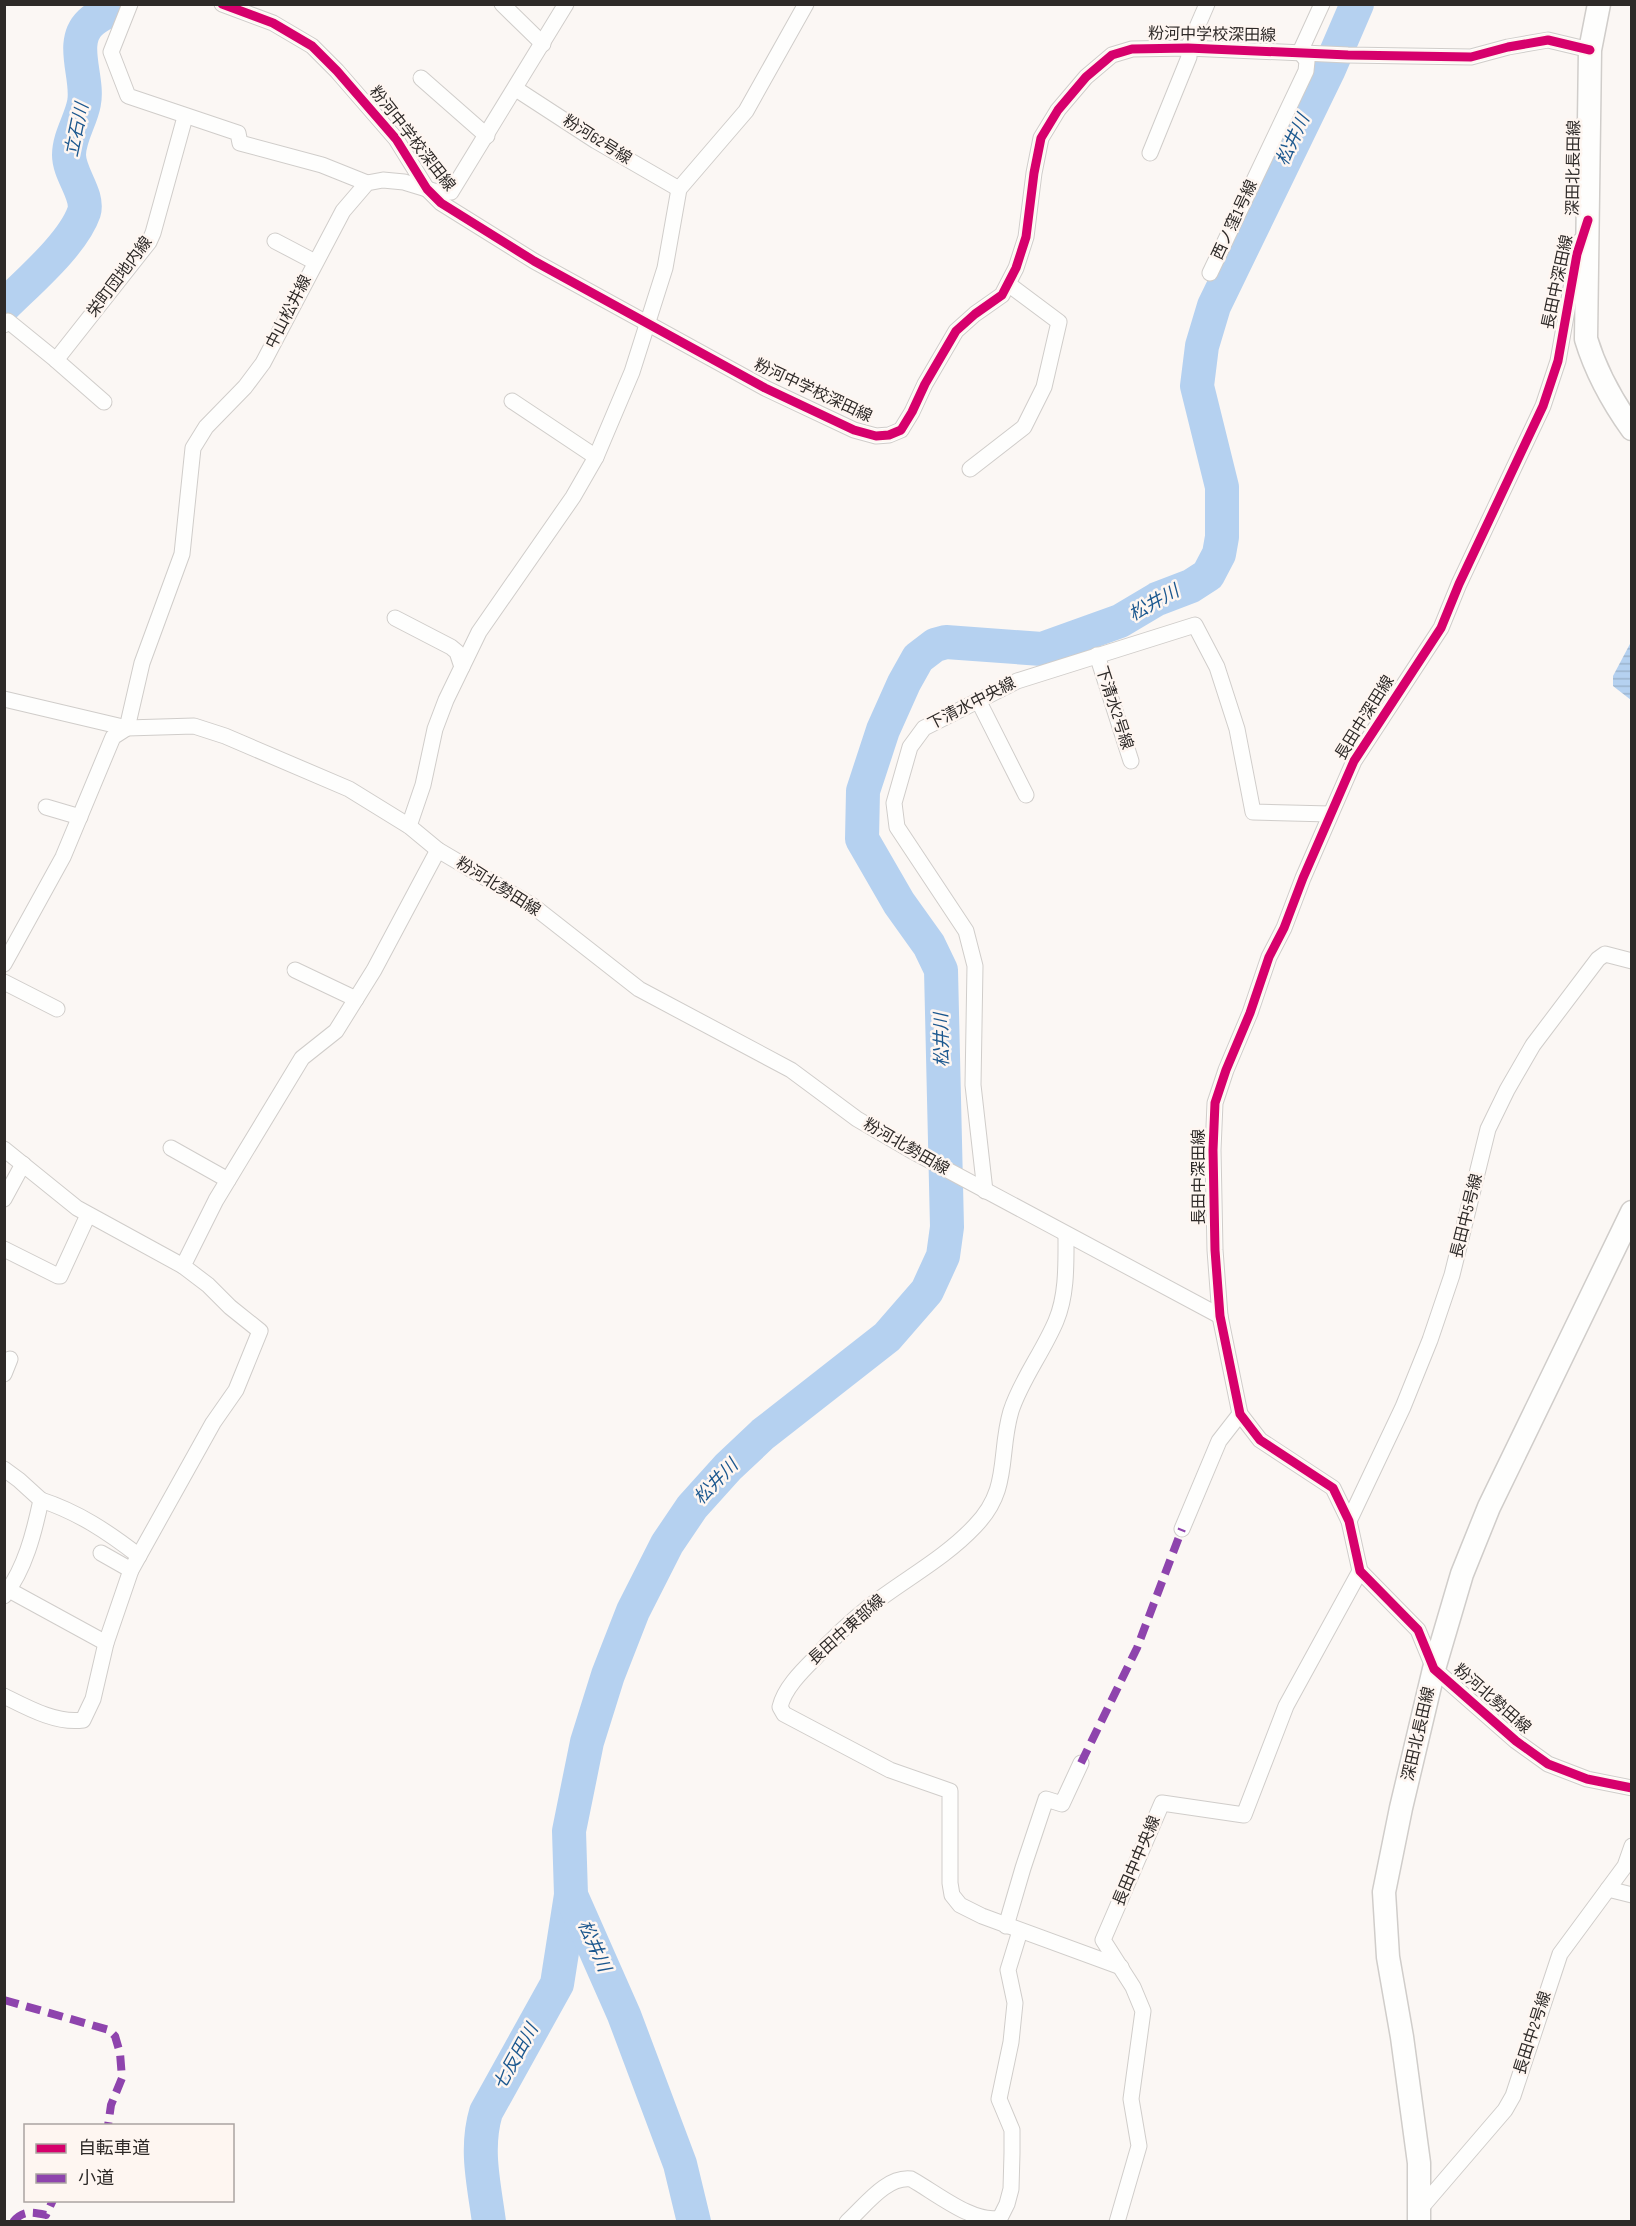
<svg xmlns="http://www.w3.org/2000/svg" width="1636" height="2226" viewBox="0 0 1636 2226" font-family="'Sofia Sans Condensed','Noto Sans JP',sans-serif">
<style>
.water{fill:url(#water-rules)}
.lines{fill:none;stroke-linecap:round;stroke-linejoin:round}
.river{stroke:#b5d1f0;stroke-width:34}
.street-casing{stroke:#d0cdca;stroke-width:17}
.secondary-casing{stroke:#d0cdca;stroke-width:25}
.street{stroke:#fefefd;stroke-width:15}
.secondary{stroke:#fefefd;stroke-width:22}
.quiet{stroke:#8e44ad;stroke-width:8;stroke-dasharray:15 8;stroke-linecap:butt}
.cycleway-casing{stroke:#fef6f1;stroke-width:13}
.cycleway{stroke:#d6006c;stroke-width:9}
.labels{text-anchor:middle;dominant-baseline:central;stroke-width:5;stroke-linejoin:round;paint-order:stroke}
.street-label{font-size:16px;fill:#2e2a28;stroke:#fef6f1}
.water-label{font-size:18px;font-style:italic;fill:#1c588f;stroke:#fef6f1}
</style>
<defs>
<pattern id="water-rules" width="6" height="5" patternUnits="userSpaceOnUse" patternTransform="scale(1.5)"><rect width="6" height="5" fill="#b5d1f0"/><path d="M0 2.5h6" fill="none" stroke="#9cb4ce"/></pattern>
</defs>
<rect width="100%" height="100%" fill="#fbf7f4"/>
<polygon class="water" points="1631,642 1631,700 1613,686 1613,676"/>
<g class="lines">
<g class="river">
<path d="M4 306C28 282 73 244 84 212 89 195 69 174 69 155 69 137 81 120 84 103 89 78 69 43 90 23 96 17 105 13 113 8"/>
<path d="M489 2222C484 2184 475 2149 486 2112L557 1984 571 1895"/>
<polyline points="694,2222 680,2164 624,2015 571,1895 569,1831 587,1742 608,1675 633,1611 667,1544 692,1507 728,1467 763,1434 887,1337 927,1291 943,1256 947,1227 941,970 929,945 899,903 862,839 863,791 883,730 904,683 918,658 935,645 946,642 1042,649 1120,621 1157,599 1191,586 1208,575 1219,554 1222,537 1222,487 1197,386 1202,346 1214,306 1329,69 1357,4"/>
</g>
<defs>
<g id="street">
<polyline points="130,4 111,52 128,96 238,133 240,143 322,165 367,183"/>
<polyline points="222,4 273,23 312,46 337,71 396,139 427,189 441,203 534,261 765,388 854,430 876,436 889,435 901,430 912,412 925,384 956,331 975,314 1002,295 1016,268 1026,237 1034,173 1041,138 1058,110 1086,77 1112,55 1132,49 1188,48 1348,55 1471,57 1508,47 1548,40 1590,50"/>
<polyline points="502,4 543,44"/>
<polyline points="421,78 487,136"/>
<polyline points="516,89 596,141 679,189"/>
<polyline points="1150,153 1189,57 1188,48 1207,4"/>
<polyline points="1581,240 1577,254 1558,361 1543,406 1459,584 1441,628 1354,761 1303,878 1284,928 1269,957 1250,1013 1226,1070 1215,1103 1213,1150 1215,1250 1220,1316 1240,1414 1260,1440 1333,1488 1349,1521 1360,1571 1418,1630 1434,1669 1516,1741 1548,1764 1587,1779 1632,1788"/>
<polyline points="275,241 315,262"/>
<polyline points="1210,273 1306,71 1307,61 1300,52 1322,4"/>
<polyline points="4,325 8,321 56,360 149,242 153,233 185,117"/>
<polyline points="56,360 104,402"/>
<polyline points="512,401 596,457"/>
<polyline points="970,469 1024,427 1044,387 1059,322 1008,284"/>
<polyline points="395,618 451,647 457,652 462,667"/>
<polyline points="1097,655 1131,761"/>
<polyline points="4,699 127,728 194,726 225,736 349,789 409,826 438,850 533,906 639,989 791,1070 857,1119 912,1151 1220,1316"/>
<polyline points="978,700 1026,795"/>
<polyline points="46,807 80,817"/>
<polyline points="409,826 423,785 435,729 446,700 479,632 573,497 596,457 632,372 665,268 679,189 746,111 806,4"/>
<polyline points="4,964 63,857 113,737 127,728 142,663 182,554 193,448 206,427 245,387 263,363 343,211 367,183 383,180 404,182 440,193 451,192 566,4"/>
<polyline points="295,970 356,999"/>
<polyline points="4,982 57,1009"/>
<polyline points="171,1148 228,1180"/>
<polyline points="4,1149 77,1208 183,1266"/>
<polyline points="985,1191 973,1085 975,966 966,931 897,827 894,803 910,747 924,728 1017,681 1195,625 1217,667 1237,729 1253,812 1330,814"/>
<polyline points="4,1199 23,1164"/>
<path d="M1066 1236C1066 1264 1067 1295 1056 1321 1043 1352 1021 1380 1011 1411 998 1455 1011 1489 975 1526 945 1558 905 1579 870 1606 850 1622 831 1640 814 1659 801 1672 784 1689 780 1707L784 1714 890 1770 950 1791V1883L952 1895 960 1905 982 1916 1121 1967"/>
<polyline points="4,1249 58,1276 60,1276 88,1215"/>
<polyline points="4,1374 10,1359"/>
<path d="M4 1469 19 1480 41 1500C34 1533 25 1569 4 1596"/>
<path d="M41 1500C78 1512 108 1532 139 1556"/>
<polyline points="1349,1521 1403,1407 1430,1340 1452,1275 1488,1129 1507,1090 1533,1045 1598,959 1605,954 1632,961"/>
<polyline points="1182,1529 1219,1441 1240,1414"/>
<polyline points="101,1553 131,1570"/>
<polyline points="9,1590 106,1643"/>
<path d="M4 1696C28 1708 57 1724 83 1720L93 1699 106 1643 131 1570 213 1423 236 1390 260 1331 230 1307 208 1285 183 1266 216 1200 302 1058 336 1031 374 970 438 850"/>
<polyline points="1608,1889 1632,1895"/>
<polyline points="1006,1926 1023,1868 1046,1799 1062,1804 1081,1763"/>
<polyline points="1420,2209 1505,2110 1513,2096 1560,1954 1625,1866 1632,1846"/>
<path d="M847 2222C865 2206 886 2176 911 2179 935 2192 973 2224 1000 2218L1007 2204 1011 2189 1012 2153V2130L999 2099 1011 2042 1015 2003 1008 1970 1020 1931"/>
<polyline points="1117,2222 1139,2146 1131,2099 1143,2011 1133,1987 1103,1940 1162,1803 1244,1815 1286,1706 1360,1571"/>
</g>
<g id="secondary">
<path d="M1599 4 1590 50 1586 339C1596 372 1612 401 1632 429"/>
<polyline points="1419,2222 1419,2163 1402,2037 1388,1957 1384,1892 1401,1808 1434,1669 1462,1574 1489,1507 1632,1212"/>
</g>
</defs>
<use href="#street" class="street-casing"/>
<use href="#secondary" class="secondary-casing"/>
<use href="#street" class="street"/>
<use href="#secondary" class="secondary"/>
<g class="quiet">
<polyline points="1081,1763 1137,1648 1182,1529"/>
<polyline points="4,2000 109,2030 115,2036 120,2053 122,2078 111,2105 108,2126"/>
<path d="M13 2222C23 2210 32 2212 46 2215L53 2200"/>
</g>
<defs>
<g id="cycleway">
<polyline points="222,4 273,23 312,46 337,71 396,139 427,189 441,203 534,261 765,388 854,430 876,436 889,435 901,430 912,412 925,384 956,331 975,314 1002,295 1016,268 1026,237 1034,173 1041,138 1058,110 1086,77 1112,55 1132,49 1188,48 1348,55 1471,57 1508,47 1548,40 1590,50"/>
<polyline points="1588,220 1577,254 1558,361 1543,406 1459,584 1441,628 1354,761 1303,878 1284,928 1269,957 1250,1013 1226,1070 1215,1103 1213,1150 1215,1250 1220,1316 1240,1414 1260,1440 1333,1488 1349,1521 1360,1571 1418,1630 1434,1669 1516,1741 1548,1764 1587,1779 1632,1788"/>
</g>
</defs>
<use href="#cycleway" class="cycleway-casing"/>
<use href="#cycleway" class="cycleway"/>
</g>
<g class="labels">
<g class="street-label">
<text transform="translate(1212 35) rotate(1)">粉河中学校深田線</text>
<text transform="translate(412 139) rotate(52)">粉河中学校深田線</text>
<text transform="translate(597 140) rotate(32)">粉河62号線</text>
<text transform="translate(1574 168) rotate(-89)">深田北長田線</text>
<text transform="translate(1235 220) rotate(-65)">西ノ窪1号線</text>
<text transform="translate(120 277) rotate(-53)">栄町団地内線</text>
<text transform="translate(1558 282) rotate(-78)">長田中深田線</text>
<text transform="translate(289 312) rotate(-63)">中山松井線</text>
<text transform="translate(813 391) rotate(25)">粉河中学校深田線</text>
<text transform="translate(972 704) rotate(-27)">下清水中央線</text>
<text transform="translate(1114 708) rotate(72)">下清水2号線</text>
<text transform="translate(1365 718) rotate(-58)">長田中深田線</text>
<text transform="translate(498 887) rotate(32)">粉河北勢田線</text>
<text transform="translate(906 1147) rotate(30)">粉河北勢田線</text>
<text transform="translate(1199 1177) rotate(-90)">長田中深田線</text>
<text transform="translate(1467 1216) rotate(-76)">長田中5号線</text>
<text transform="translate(847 1630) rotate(-42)">長田中東部線</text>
<text transform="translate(1492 1699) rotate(41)">粉河北勢田線</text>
<text transform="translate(1419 1734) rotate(-77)">深田北長田線</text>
<text transform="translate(1137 1861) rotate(-67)">長田中中央線</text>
<text transform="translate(1533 2033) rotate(-72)">長田中2号線</text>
</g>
<g class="water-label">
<text transform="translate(77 130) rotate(-78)">立石川</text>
<text transform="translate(1293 140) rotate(-65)">松井川</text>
<text transform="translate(1154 603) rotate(-29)">松井川</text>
<text transform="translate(942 1040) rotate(-91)">松井川</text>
<text transform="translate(716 1482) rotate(-46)">松井川</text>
<text transform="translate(594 1946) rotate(66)">松井川</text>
<text transform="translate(516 2057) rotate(-61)">七反田川</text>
</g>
</g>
<rect width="1636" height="2226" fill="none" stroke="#2e2a28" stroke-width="12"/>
<rect x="24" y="2124" width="210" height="78" fill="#fef6f1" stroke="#aba4a1" stroke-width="1.5"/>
<rect x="36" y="2144" width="30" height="9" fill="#d6006c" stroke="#aba4a1" stroke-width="1.5"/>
<text x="78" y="2154" font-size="18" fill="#2e2a28">自転車道</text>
<rect x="36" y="2174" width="30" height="9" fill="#8e44ad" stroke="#aba4a1" stroke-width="1.5"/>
<text x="78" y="2184" font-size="18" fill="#2e2a28">小道</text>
</svg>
